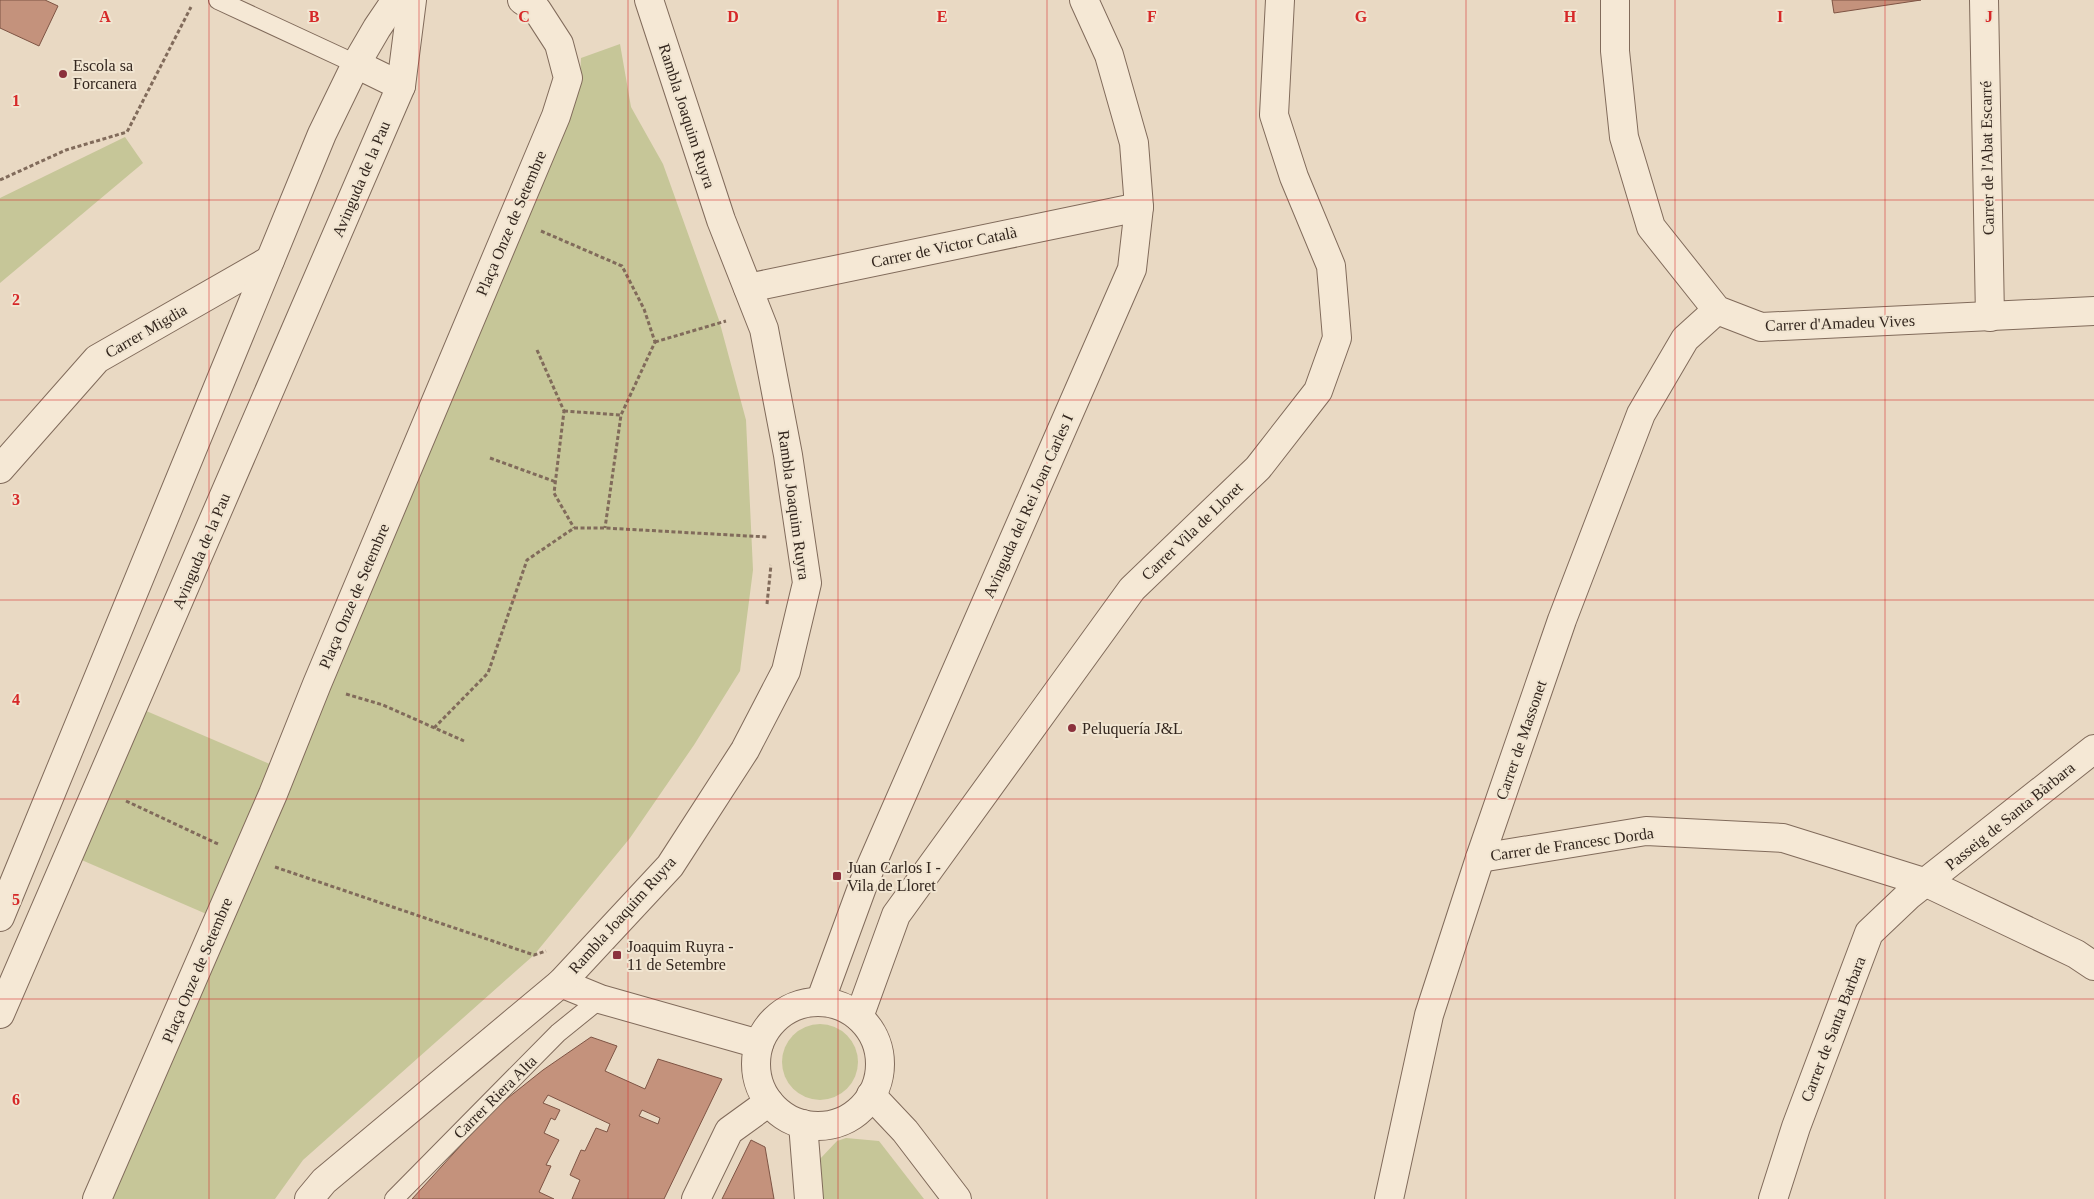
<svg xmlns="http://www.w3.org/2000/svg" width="2094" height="1199" viewBox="0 0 2094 1199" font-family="Georgia,serif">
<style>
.green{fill:#c6c698}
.building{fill:#c4927c;stroke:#7e5444;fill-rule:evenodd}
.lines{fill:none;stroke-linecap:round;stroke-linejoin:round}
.lane-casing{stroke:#816b5b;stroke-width:20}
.street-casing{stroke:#816b5b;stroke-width:30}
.path{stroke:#816b5b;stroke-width:3;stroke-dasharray:4 2.5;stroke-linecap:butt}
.lane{stroke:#f5e8d5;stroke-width:18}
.street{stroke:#f5e8d5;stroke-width:28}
.grid{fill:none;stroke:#d62828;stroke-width:1;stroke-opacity:0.55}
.poi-dot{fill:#8b313c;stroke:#f1e5d1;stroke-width:2}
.labels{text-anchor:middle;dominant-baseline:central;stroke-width:4;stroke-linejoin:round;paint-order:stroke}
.poi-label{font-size:16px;fill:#33261e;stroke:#f1e5d1;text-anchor:start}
.street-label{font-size:16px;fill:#33261e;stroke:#f1e5d1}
.grid-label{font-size:16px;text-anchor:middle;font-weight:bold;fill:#d62828;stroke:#f1e5d1;stroke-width:4;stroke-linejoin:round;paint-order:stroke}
</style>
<rect width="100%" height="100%" fill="#e9d9c3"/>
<g class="green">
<polygon points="620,44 631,107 663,164 719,320 746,420 753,570 740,671 694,745 630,838 534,955 303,1160 275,1199 107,1199 580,80 581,58"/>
<polygon points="125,137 143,163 0,283 0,198"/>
<polygon points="137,707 279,768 218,919 70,855"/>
<circle cx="820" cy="1062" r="38"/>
<polygon points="846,1138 879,1141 924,1199 823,1199 819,1160 837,1141"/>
</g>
<g class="building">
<polygon points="0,0 45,0 58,6 39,46 0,28"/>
<polygon points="1832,0 1921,0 1834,13"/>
<path d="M591 1037 617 1046 605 1071 645 1089 658 1059 722 1079 664 1199H572L580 1180 570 1175 581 1150 585 1151 596 1128 607 1132 610 1124 548 1095 543 1103 560 1110 555 1120 551 1118 544 1133 559 1140 546 1165 551 1166 539 1192 554 1199H412L494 1109 543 1070ZM642 1110 660 1118 658 1124 639 1116Z"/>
<polygon points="751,1140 765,1147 774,1199 722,1199"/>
</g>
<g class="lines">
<defs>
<g id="lane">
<polyline points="218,0 356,64"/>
<polyline points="394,1199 558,1033 600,999"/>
</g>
<g id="street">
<polyline points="1615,0 1615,51 1624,137 1651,227 1717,310 1761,327 2094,311"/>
<polyline points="1984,0 1990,317"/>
<polyline points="356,64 377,28 396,0"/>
<polyline points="401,86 412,0"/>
<polyline points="748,288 1139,207"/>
<polyline points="0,469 97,359 270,260"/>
<polyline points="1480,858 1646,831 1783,838 1927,883 2076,954 2094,966"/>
<polyline points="0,917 322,134 356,64 401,86 0,1014"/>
<polyline points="561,983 600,999 759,1044"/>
<polyline points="820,1002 864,882 1132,269 1139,207 1134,143 1109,55 1084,0"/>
<circle cx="818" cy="1064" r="62"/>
<polyline points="859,1017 896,915 1132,589 1258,468 1318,391 1337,338 1331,266 1294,177 1274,115 1280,0"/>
<polyline points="871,1095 905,1131 957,1199"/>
<polyline points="803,1124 809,1199"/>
<polyline points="97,1199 273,794 317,684 556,116 568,78 559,44 537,10 522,0"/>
<polyline points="309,1199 324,1181 561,983 670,866 745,750 786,671 807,583 788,455 764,329 721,220 649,0"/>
<polyline points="696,1199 729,1131 769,1102"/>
<polyline points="1389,1199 1429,1015 1480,858 1562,620 1641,414 1685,339 1717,310"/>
<polyline points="1773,1199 1796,1127 1869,933 1908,896 2094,749"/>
</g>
</defs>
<use href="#lane" class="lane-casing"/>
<use href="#street" class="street-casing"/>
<g class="path">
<polyline points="0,180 66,150 127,132 191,7"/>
<polyline points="541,231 622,266 644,309 655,342 621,415 605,528"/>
<polyline points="655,342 726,321"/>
<polyline points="537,350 564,411 554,493 574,528"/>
<polyline points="564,411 621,415"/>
<polyline points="490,458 556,482"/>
<polyline points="767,604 771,565"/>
<polyline points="346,694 383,705 464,741"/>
<polyline points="434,728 488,673 527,560 574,528 605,528 767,537"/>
<polyline points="126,801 218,844"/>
<polyline points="275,867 534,955 546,951"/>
</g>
<use href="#lane" class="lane"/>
<use href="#street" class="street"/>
</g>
<path class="grid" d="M209 0V1199M419 0V1199M628 0V1199M838 0V1199M1047 0V1199M1256 0V1199M1466 0V1199M1675 0V1199M1885 0V1199M0 200H2094M0 400H2094M0 600H2094M0 799H2094M0 999H2094"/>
<g class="poi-dot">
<circle cx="63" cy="74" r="5"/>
<circle cx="1072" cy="728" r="5"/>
<rect x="832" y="871" width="10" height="10" rx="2.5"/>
<rect x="612" y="950" width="10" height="10" rx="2.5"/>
</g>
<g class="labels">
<g class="poi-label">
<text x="73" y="65">Escola sa<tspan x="73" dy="18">Forcanera</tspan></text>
<text x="1082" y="728">Peluquería J&amp;L</text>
<text x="847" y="867">Juan Carlos I -<tspan x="847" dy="18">Vila de Lloret</tspan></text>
<text x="627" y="946">Joaquim Ruyra -<tspan x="627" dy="18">11 de Setembre</tspan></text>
</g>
<g class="street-label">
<text transform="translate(687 116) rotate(72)">Rambla Joaquim Ruyra</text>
<text transform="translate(1987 158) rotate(-91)">Carrer de l'Abat Escarré</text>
<text transform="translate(361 179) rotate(-67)">Avinguda de la Pau</text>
<text transform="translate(511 223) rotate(-67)">Plaça Onze de Setembre</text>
<text transform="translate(944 247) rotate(-12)">Carrer de Victor Català</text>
<text transform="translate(1840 323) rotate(-2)">Carrer d'Amadeu Vives</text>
<text transform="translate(146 331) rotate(-30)">Carrer Migdia</text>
<text transform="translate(794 505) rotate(82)">Rambla Joaquim Ruyra</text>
<text transform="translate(1028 506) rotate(-66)">Avinguda del Rei Joan Carles I</text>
<text transform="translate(1192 531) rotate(-44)">Carrer Vila de Lloret</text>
<text transform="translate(201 551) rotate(-67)">Avinguda de la Pau</text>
<text transform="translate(354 596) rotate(-67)">Plaça Onze de Setembre</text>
<text transform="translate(1521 740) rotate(-71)">Carrer de Massonet</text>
<text transform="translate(2010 816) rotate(-39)">Passeig de Santa Bàrbara</text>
<text transform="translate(1572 844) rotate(-8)">Carrer de Francesc Dorda</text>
<text transform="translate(622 915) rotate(-48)">Rambla Joaquim Ruyra</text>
<text transform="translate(197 970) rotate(-67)">Plaça Onze de Setembre</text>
<text transform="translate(1833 1029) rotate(-69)">Carrer de Santa Barbara</text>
<text transform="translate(495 1097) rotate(-45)">Carrer Riera Alta</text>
</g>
</g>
<g class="grid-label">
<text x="105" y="22">A</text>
<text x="314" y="22">B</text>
<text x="524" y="22">C</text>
<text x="733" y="22">D</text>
<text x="942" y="22">E</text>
<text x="1152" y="22">F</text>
<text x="1361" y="22">G</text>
<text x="1570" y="22">H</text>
<text x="1780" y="22">I</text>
<text x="1989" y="22">J</text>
<text x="16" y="106">1</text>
<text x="16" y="305">2</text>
<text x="16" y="505">3</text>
<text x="16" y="705">4</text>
<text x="16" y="905">5</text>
<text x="16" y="1105">6</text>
</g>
</svg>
